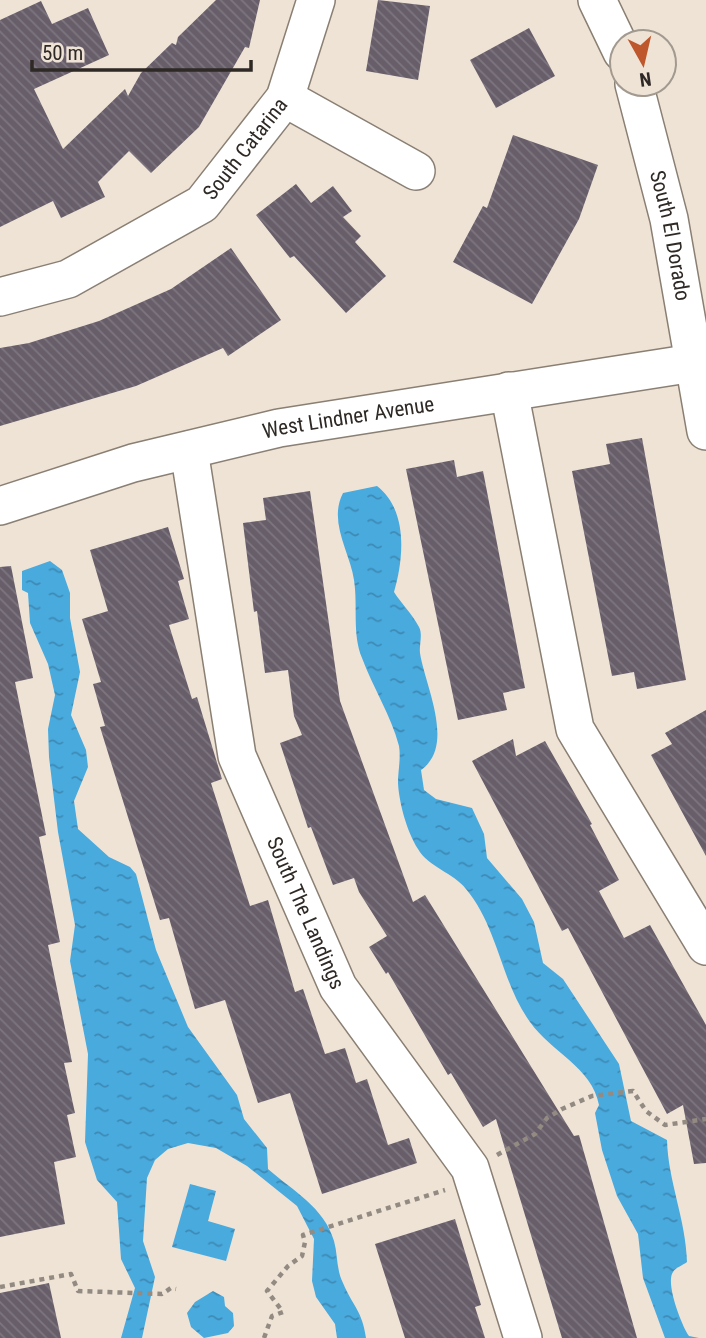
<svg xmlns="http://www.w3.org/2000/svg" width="706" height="1338" viewBox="0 0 706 1338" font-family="'Roboto Condensed',sans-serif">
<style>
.water{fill:url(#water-ripples)}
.building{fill:url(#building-back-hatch)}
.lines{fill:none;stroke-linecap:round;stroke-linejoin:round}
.minor-casing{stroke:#8a7f73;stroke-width:40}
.path{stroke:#938b82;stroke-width:4.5;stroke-dasharray:5 5;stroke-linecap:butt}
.minor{stroke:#fff;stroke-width:37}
.labels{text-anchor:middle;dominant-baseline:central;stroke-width:7;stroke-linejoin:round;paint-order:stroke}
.street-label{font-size:21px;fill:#2e2925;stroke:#efe3d6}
</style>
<defs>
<pattern id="water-ripples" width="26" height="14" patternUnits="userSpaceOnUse" patternTransform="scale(1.75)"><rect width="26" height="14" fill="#49aade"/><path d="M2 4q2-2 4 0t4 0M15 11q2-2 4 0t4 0" fill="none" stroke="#3d8ab4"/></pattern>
<pattern id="building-back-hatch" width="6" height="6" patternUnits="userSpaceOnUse" patternTransform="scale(1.75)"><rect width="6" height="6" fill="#675e6a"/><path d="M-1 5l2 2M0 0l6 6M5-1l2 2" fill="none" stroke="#7d767f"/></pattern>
</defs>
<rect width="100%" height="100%" fill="#efe3d6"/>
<g class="water">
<path d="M377 486C408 510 404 558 394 592 401 603 412 614 419 627 423 634 419 645 420 653 425 686 456 745 421 770L424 790 436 799 472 808 484 834 487 858 522 899 534 922 543 963 563 979 619 1064 631 1121 667 1140C668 1181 686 1220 687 1262 683 1265 675 1268 673 1272 665 1283 682 1326 689 1336L699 1338H665L643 1278 638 1234 617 1196 602 1150 595 1113 599 1105C592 1067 551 1052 530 1022 501 982 498 927 466 889 454 873 428 867 418 849 407 832 399 803 398 783 398 771 401 758 399 746 391 715 373 688 362 658 352 634 358 606 354 580 350 552 328 522 343 493Z"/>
<path d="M50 561 62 570 70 593V618L80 672 71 715 86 750 88 767 74 801 78 829 109 857 130 867 136 874 156 950 188 1027 237 1095 244 1119 267 1148 268 1169C293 1191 324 1207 334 1241 338 1255 336 1269 343 1283 353 1307 362 1310 366 1338H337L335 1324 316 1297 312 1281 314 1239 297 1206 247 1166 216 1148 188 1143 168 1149 155 1160 147 1178 143 1241 155 1277 142 1338H121L135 1288 121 1259 117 1202 97 1180 85 1142 88 1054 70 961 75 925 58 832 49 757 48 729 55 695 48 664 30 623 28 593 22 590V571Z"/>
<polygon points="190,1184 216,1191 208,1221 235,1229 226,1261 172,1247"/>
<polygon points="213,1291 224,1297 225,1306 233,1313 234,1326 228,1333 204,1338 191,1327 187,1313 195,1302"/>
</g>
<g class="building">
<polygon points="216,0 260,0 249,48 245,47 199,127 151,173 129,151 98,182 105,197 61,218 53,201 0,227 0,20 41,1 52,24 88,8 109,55 34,89 63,149 125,89 128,96 141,73 172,43 176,45 178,37"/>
<polygon points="378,0 430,6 418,80 366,71"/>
<polygon points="529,28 555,76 496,108 470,60"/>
<polygon points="513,135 598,165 579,219 532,304 453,262 483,206 487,208"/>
<polygon points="296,184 311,203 333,186 352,211 343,217 361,236 355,242 386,276 346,313 294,256 290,258 256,215"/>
<polygon points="231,248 281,320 228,356 223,348 136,386 0,426 0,348 29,343 99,321 171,289"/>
<polygon points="642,438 686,680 637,689 634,672 612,676 572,471 610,464 606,444"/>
<polygon points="454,460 457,477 483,471 525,688 503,693 507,710 458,720 406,469"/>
<polygon points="310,491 340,701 413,902 425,895 574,1136 579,1135 637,1338 562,1338 496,1119 483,1127 451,1073 448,1075 388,972 386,974 369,947 387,936 359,892 354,878 333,885 311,827 308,828 280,743 302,735 294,716 288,670 265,673 257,611 254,612 243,523 266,520 263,498"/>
<polygon points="168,527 184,579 178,581 189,619 169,625 192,699 197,697 222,779 211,783 250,906 268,900 295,992 303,989 325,1054 345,1048 356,1083 367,1079 388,1145 409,1138 417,1163 322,1194 290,1093 258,1103 225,1000 195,1009 169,918 160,920 100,727 105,726 93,684 101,682 82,619 108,611 90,550"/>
<polygon points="11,566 33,678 15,682 46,835 39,837 60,942 48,945 72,1062 64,1063 75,1113 67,1115 76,1157 54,1162 65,1224 0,1237 0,567"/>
<polygon points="706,710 706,856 651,755 672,744 665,733"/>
<polygon points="513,739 516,756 545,741 592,824 590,825 619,880 599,891 624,938 650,925 706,1025 706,1163 694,1164 683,1105 667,1114 568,928 562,931 472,761"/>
<polygon points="455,1219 481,1305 475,1307 485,1338 405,1338 375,1244"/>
<polygon points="49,1283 61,1338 0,1338 0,1293"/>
</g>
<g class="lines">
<defs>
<g id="minor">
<polyline points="597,0 622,52"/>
<path id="s1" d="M634 84 669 219 706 431"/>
<polyline points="285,98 416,171"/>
<path id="s2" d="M0 297 68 279 202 204 285 98 316 0"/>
<polyline points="509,391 575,729 706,946"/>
<path id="s3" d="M189 450 237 756 338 987 470 1168 523 1338"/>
<path id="s4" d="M0 506 133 463 279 428 706 361"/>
</g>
</defs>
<use href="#minor" class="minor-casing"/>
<g class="path">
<polyline points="497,1155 535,1134 547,1118 562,1109 592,1096 633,1091 646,1111 665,1125 706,1119"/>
<polyline points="0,1287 71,1274 78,1291 162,1294 171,1288 176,1289"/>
<polyline points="264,1338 272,1316 283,1312 267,1291 288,1266 302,1256 305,1242 303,1235 445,1190"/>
</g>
<use href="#minor" class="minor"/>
</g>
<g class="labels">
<g class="street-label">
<text stroke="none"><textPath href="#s2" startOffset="294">South Catarina</textPath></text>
<text stroke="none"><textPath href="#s1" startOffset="156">South El Dorado</textPath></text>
<text stroke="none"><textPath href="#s4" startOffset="360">West Lindner Avenue</textPath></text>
<text stroke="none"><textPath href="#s3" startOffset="481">South The Landings</textPath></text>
</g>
</g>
<g transform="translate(643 63) rotate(172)"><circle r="33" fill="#efe3d6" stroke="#a2998f" stroke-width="2"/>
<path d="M0-5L12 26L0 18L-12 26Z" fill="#be572b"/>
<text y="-10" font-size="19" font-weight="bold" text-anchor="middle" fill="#2e2925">N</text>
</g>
<path d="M32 60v10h219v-10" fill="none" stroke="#2e2925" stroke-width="3.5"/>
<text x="42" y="60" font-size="21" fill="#2e2925" stroke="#efe3d6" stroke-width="5" paint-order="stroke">50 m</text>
</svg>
